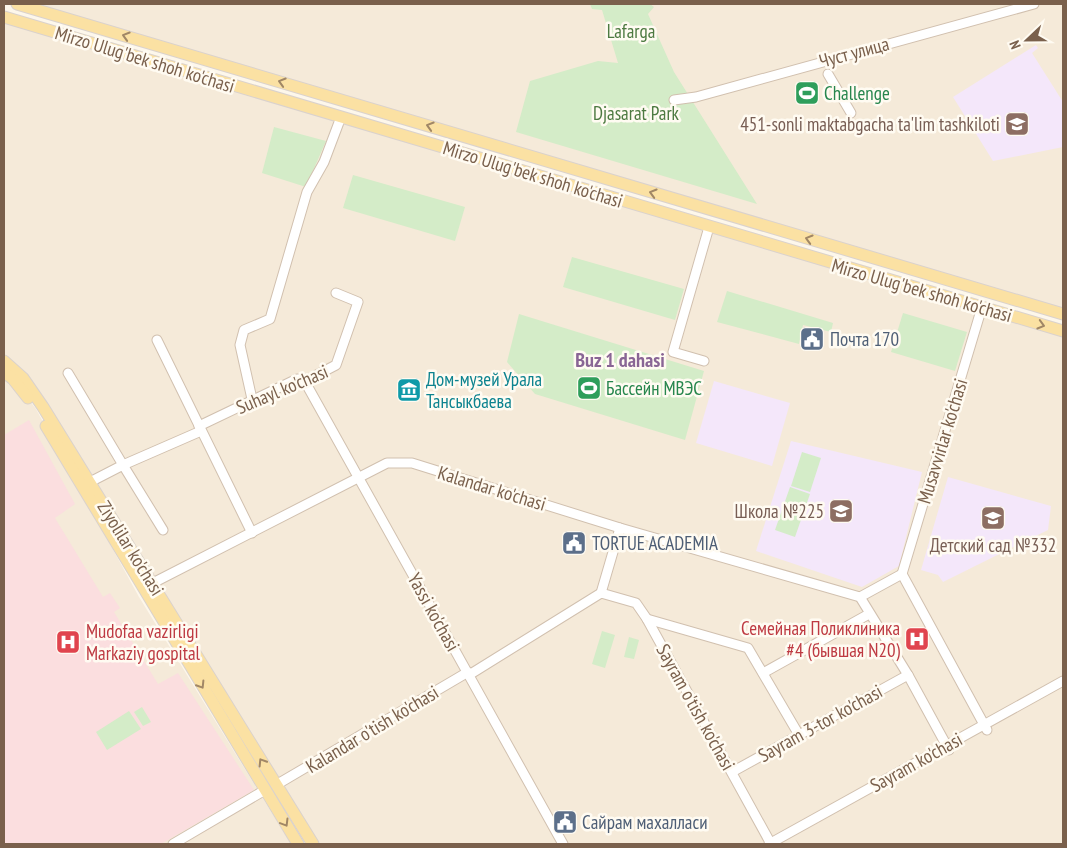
<svg xmlns="http://www.w3.org/2000/svg" width="1067" height="848" viewBox="0 0 1067 848" font-family="'PT Sans Narrow',sans-serif">
<style>
.residential{fill:#f5ead9}
.education{fill:#f4e7fa}
.medical{fill:#fbdedf}
.green{fill:#d4ecc8}
.lines{fill:none;stroke-linecap:round;stroke-linejoin:round}
.minor-casing{stroke:#d1c0af;stroke-width:11}
.major-casing{stroke:#dad2cd;stroke-width:13}
.minor{stroke:#fff;stroke-width:9}
.major{stroke:#fbe1a3;stroke-width:11}
.oneway{stroke:#a18766}
.labels{text-anchor:middle;dominant-baseline:central;stroke-width:5;stroke-linejoin:round;paint-order:stroke}
.park-label{font-size:19px;fill:#4d7a41;stroke:#fffbf2}
.street-label{font-size:19px;fill:#7a604c;stroke:#fffbf2}
.leisure-label{font-size:19px;fill:#27864d;stroke:#fffbf2;text-anchor:start}
.education-label{font-size:19px;fill:#785e54;stroke:#fffbf2;text-anchor:end}
.service-label{font-size:19px;fill:#4e5e75;stroke:#fffbf2;text-anchor:start}
.culture-label{font-size:19px;fill:#0d838f;stroke:#fffbf2;text-anchor:start}
.health-label{font-size:19px;fill:#be3a42;stroke:#fffbf2;text-anchor:end}
.neighbourhood-label{font-size:20px;font-weight:bold;fill:#896595;stroke:#fffbf2}
</style>
<rect width="100%" height="100%" fill="#fdf7eb"/>
<g class="residential">
<polygon points="17,4 1063,4 1063,314"/>
<polygon points="4,17 1063,331 1063,844 313,844 43,407 4,361"/>
<polygon points="4,372 23,392 36,409 139,597 291,844 4,844"/>
</g>
<g class="education">
<polygon points="1036,45 1038,48 1032,53 1063,102 1063,147 993,161 953,97"/>
<polygon points="714,381 790,403 772,466 696,443"/>
<polygon points="791,441 922,472 899,566 862,587 756,551"/>
<polygon points="948,477 1051,506 1048,530 943,582 938,575 921,570"/>
</g>
<polygon class="medical" points="29,420 75,504 55,518 103,597 110,593 120,608 114,612 158,684 178,673 254,790 161,844 4,844 4,435"/>
<g class="green">
<polygon points="590,4 650,4 654,7 648,14 674,72 757,204 516,132 530,81 598,61 618,63 602,10 592,9"/>
<polygon points="274,127 326,141 306,187 262,173"/>
<polygon points="353,175 465,207 455,241 343,208"/>
<polygon points="572,257 684,289 675,320 563,287"/>
<polygon points="727,291 833,323 831,332 803,325 799,344 717,322"/>
<polygon points="903,313 967,332 955,371 891,352"/>
<polygon points="519,314 704,371 685,440 535,394 507,362"/>
<polygon points="802,452 821,458 810,492 791,486"/>
<polygon points="790,487 810,494 795,537 775,530"/>
<polygon points="602,631 615,635 605,668 592,664"/>
<polygon points="629,637 639,640 634,659 624,657"/>
<polygon points="142,707 151,722 143,726 134,712"/>
<polygon points="129,711 141,729 107,750 96,732"/>
</g>
<g class="lines">
<defs>
<g id="minor">
<polyline points="828,74 851,113"/>
<polyline points="674,100 696,97 1034,4"/>
<polyline points="157,340 252,533"/>
<polyline points="704,361 673,352 709,227"/>
<polyline points="68,373 123,465 201,431"/>
<polyline points="304,380 563,844"/>
<polyline points="252,399 240,345 244,330 270,319 307,192 324,162 341,117"/>
<polyline points="199,426 297,379 309,379 336,365 358,302 336,293"/>
<polyline points="90,482 123,465 163,530"/>
<polyline points="902,574 982,307"/>
<polyline points="902,574 987,730"/>
<polyline points="147,586 387,463 412,463 620,528 860,597 902,574"/>
<polyline points="601,593 636,603 647,619 771,844"/>
<polyline points="601,593 620,528"/>
<polyline points="860,597 908,675 949,750"/>
<polyline points="647,619 748,648 799,735"/>
<polyline points="763,673 869,614"/>
<polyline points="469,675 601,593"/>
<polyline points="732,772 908,675"/>
<polyline points="276,785 468,672"/>
<polyline points="173,844 265,790"/>
<polyline points="769,844 1063,681"/>
</g>
<g id="major">
<polyline points="17,4 1063,314"/>
<polyline points="4,17 1063,331"/>
<polyline points="4,361 23,378 43,407 313,844"/>
<polyline points="4,372 13,379 28,398"/>
<polyline points="46,426 298,844"/>
</g>
</defs>
<use href="#minor" class="minor-casing"/>
<use href="#major" class="major-casing"/>
<use href="#minor" class="minor"/>
<use href="#major" class="major"/>
</g>
<defs><path id="oneway-chevron" d="M-2-3.5L2.5 0L-2 3.5" fill="none" stroke-width="1.6" stroke-linecap="round" stroke-linejoin="round" transform="scale(1.25)"/></defs>
<g class="oneway">
<use href="#oneway-chevron" transform="translate(126 36) rotate(-163)"/>
<use href="#oneway-chevron" transform="translate(282 82) rotate(-163)"/>
<use href="#oneway-chevron" transform="translate(430 126) rotate(-163)"/>
<use href="#oneway-chevron" transform="translate(653 193) rotate(-164)"/>
<use href="#oneway-chevron" transform="translate(809 239) rotate(-164)"/>
<use href="#oneway-chevron" transform="translate(1041 325) rotate(16)"/>
<use href="#oneway-chevron" transform="translate(201 685) rotate(58)"/>
<use href="#oneway-chevron" transform="translate(262 762) rotate(-122)"/>
<use href="#oneway-chevron" transform="translate(285 823) rotate(59)"/>
</g>
<defs>
<symbol id="stadium-square" viewBox="-11 -11 22 22"><rect x="-9" y="-9" width="18" height="18" rx="4" fill="#2e9e5b" stroke="#fffbf2"/><path d="M0-5a6.5 5 0 1 0 0 10a6.5 5 0 1 0 0-10ZM-3.5-1.8h7v3.6h-7Z" fill="#fff"/></symbol>
<symbol id="school-square" viewBox="-11 -11 22 22"><rect x="-9" y="-9" width="18" height="18" rx="4" fill="#8d6e63" stroke="#fffbf2"/><path d="M0-5L7-2L0 1L-7-2ZM-4 1L0 2.5L4 1V4Q0 6-4 4Z" fill="#fff"/></symbol>
<symbol id="civic-square" viewBox="-11 -11 22 22"><rect x="-9" y="-9" width="18" height="18" rx="4" fill="#5c6f8a" stroke="#fffbf2"/><path d="M-.6-6.5H3V-4.5H.6V-3L4-1V1h2V6H-6V1h2V-1L-.6-3ZM-1.2 2.5V6h2.4V2.5Z" fill="#fff"/></symbol>
<symbol id="museum-square" viewBox="-11 -11 22 22"><rect x="-9" y="-9" width="18" height="18" rx="4" fill="#0f9aa8" stroke="#fffbf2"/><path d="M0-6L6-3V-2H-6V-3ZM-5-1h2V3h-2ZM-1-1h2V3h-2ZM3-1h2V3H3ZM-6 4H6V6H-6Z" fill="#fff"/></symbol>
<symbol id="hospital-square" viewBox="-11 -11 22 22"><rect x="-9" y="-9" width="18" height="18" rx="4" fill="#e0444e" stroke="#fffbf2"/><path d="M-5-5h3v3.5h4V-5h3V5h-3V1.5h-4V5h-3Z" fill="#fff"/></symbol>
</defs>
<g fill-rule="evenodd">
<use href="#stadium-square" x="793" y="79" width="28" height="28"/>
<use href="#school-square" x="1003" y="110" width="28" height="28"/>
<use href="#civic-square" x="798" y="325" width="28" height="28"/>
<use href="#stadium-square" x="575" y="374" width="28" height="28"/>
<use href="#museum-square" x="395" y="376" width="28" height="28"/>
<use href="#school-square" x="827" y="497" width="28" height="28"/>
<use href="#school-square" x="979" y="504" width="28" height="28"/>
<use href="#civic-square" x="560" y="529" width="28" height="28"/>
<use href="#hospital-square" x="903" y="625" width="28" height="28"/>
<use href="#hospital-square" x="54" y="628" width="28" height="28"/>
<use href="#civic-square" x="551" y="808" width="28" height="28"/>
</g>
<g class="labels">
<g class="park-label">
<text x="631" y="31">Lafarga</text>
<text x="636" y="113">Djasarat Park</text>
</g>
<g class="street-label">
<text transform="translate(854 52) rotate(-15)">Чуст улица</text>
<text transform="translate(145 59) rotate(17)">Mirzo Ulug'bek shoh ko'chasi</text>
<text transform="translate(533 174) rotate(17)">Mirzo Ulug'bek shoh ko'chasi</text>
<text transform="translate(922 290) rotate(16)">Mirzo Ulug'bek shoh ko'chasi</text>
<text transform="translate(282 389) rotate(-23)">Suhayl ko'chasi</text>
<text transform="translate(942 441) rotate(-73)">Musavvirlar ko'chasi</text>
<text transform="translate(492 488) rotate(17)">Kalandar ko'chasi</text>
<text transform="translate(131 548) rotate(58)">Ziyolilar ko'chasi</text>
<text transform="translate(434 612) rotate(61)">Yassi ko'chasi</text>
<text transform="translate(696 707) rotate(61)">Sayram o'tish ko'chasi</text>
<text transform="translate(820 723) rotate(-29)">Sayram 3-tor ko'chasi</text>
<text transform="translate(372 729) rotate(-31)">Kalandar o'tish ko'chasi</text>
<text transform="translate(916 762) rotate(-29)">Sayram ko'chasi</text>
</g>
<g class="leisure-label">
<text x="824" y="93">Challenge</text>
<text x="606" y="388">Бассейн МВЭС</text>
</g>
<g class="education-label">
<text x="1000" y="124">451-sonli maktabgacha ta'lim tashkiloti</text>
<text x="824" y="511">Школа №225</text>
<text x="993" y="545" text-anchor="middle">Детский сад №332</text>
</g>
<g class="service-label">
<text x="830" y="339">Почта 170</text>
<text x="592" y="543">TORTUE ACADEMIA</text>
<text x="582" y="822">Сайрам махалласи</text>
</g>
<g class="culture-label">
<text x="426" y="379">Дом-музей Урала<tspan x="426" dy="22">Тансыкбаева</tspan></text>
</g>
<g class="health-label">
<text x="900" y="628">Семейная Поликлиника<tspan x="900" dy="22">#4 (бывшая N20)</tspan></text>
<text x="86" y="631" text-anchor="start">Mudofaa vazirligi<tspan x="86" dy="22">Markaziy gospital</tspan></text>
</g>
<g class="neighbourhood-label">
<text x="620" y="360">Buz 1 dahasi</text>
</g>
</g>
<rect width="1067" height="848" fill="none" stroke="#7a604c" stroke-width="10"/>
<g transform="translate(1027 40) rotate(248)" stroke="#fffbf2" stroke-width="4" paint-order="stroke">
<path d="M0-4L9 19L0 12L-9 19Z" fill="#7a604c"/>
<text y="-8" font-size="14" font-weight="bold" text-anchor="middle" fill="#7a604c">N</text>
</g>
</svg>
